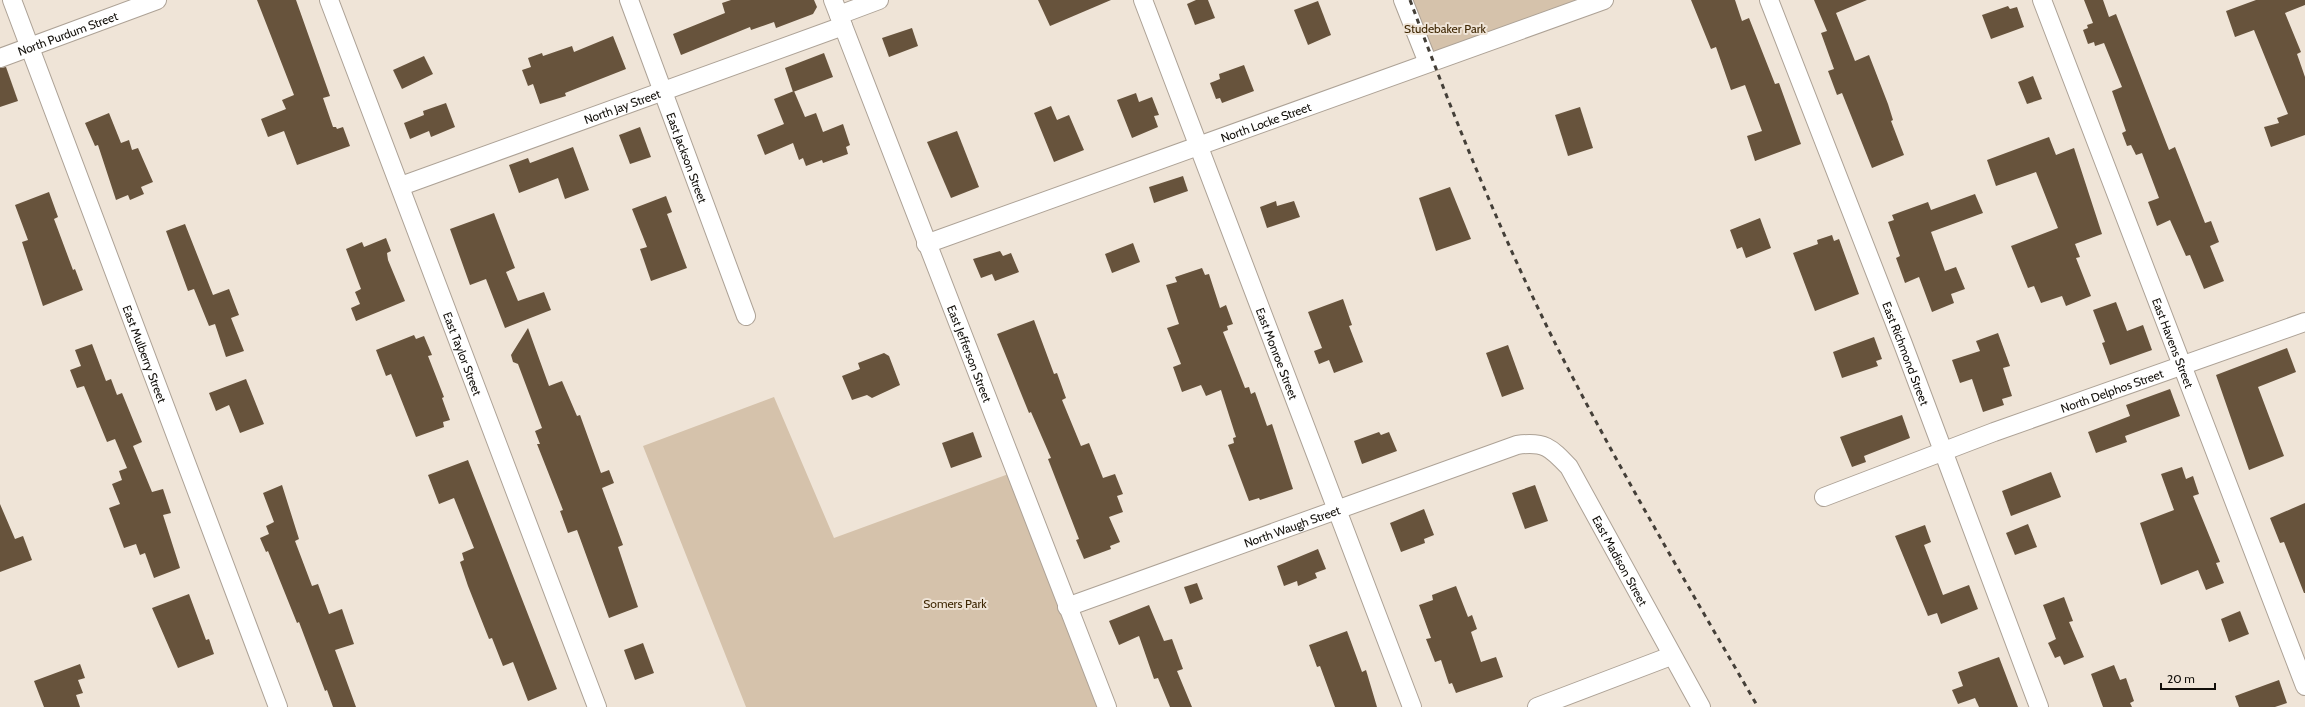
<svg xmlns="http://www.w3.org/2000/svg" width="2305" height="707" viewBox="0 0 2305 707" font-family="Cabin,sans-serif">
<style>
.green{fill:#d5c2ab}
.building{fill:#67533c}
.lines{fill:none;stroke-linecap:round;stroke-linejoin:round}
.minor-casing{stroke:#ada296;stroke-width:20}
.minor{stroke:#fff;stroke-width:18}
.rail{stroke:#443f38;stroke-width:3;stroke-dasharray:5 5;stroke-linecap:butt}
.labels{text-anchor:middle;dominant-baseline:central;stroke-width:4;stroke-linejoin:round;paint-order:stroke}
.park-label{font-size:12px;fill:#3f2703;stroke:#efe4d7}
.street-label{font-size:12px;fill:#120f0a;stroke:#efe4d7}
</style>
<rect width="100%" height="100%" fill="#efe4d7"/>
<g class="green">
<polygon points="1406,0 1604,0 1428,63"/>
<polygon points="774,397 834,538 1014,472 1107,707 746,707 643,446"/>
</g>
<g class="building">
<polygon points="257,0 296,0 330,96 323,98 333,127 336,127 337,129 343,127 350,146 297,165 284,131 268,137 261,119 286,109 282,100 294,95"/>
<polygon points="731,0 814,0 817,7 813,14 776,28 774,22 751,30 750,27 681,55 673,34 725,13 722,3"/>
<polygon points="1038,0 1111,0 1050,26"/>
<polygon points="1196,0 1208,0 1215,18 1195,25 1187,4"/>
<polygon points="1691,0 1735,0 1742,21 1749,18 1775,84 1779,83 1801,144 1755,161 1747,136 1762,131 1745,85 1731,90 1716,47 1711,49"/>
<polygon points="1814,0 1867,0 1836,13 1855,61 1869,55 1888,104 1893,120 1891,121 1904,155 1872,168 1842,93 1837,95 1828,71 1834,69 1821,33 1827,31"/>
<polygon points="2084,0 2103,0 2109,17 2116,14 2169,150 2175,147 2205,223 2211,221 2219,242 2210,246 2224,281 2204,289 2190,255 2186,256 2170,220 2157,226 2148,202 2159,198 2142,153 2136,155 2131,145 2127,146 2122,133 2126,131 2112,91 2122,87 2104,43 2095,46 2094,42 2088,44 2083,30 2088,28 2087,25 2093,23"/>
<polygon points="2256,0 2305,0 2305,5 2285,13 2301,52 2297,54 2305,77 2305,135 2271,147 2264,127 2279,123 2277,118 2288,114 2254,30 2235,37 2226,11"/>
<polygon points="1318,1 1331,35 1308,45 1294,10"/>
<polygon points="2008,6 2010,9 2017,7 2024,27 1991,39 1982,15"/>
<polygon points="912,28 918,46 889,57 882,38"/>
<polygon points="613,36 626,69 565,93 566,96 540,104 533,84 528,86 522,70 531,67 528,58 542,53 543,56 572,46 574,52"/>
<polygon points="824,53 833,77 793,92 785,68"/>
<polygon points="424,56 433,74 402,89 393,70"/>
<polygon points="1244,65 1254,91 1222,103 1220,98 1216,99 1210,83 1220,79 1219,74"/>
<polygon points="6,67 18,101 0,107 0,68"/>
<polygon points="2033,76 2042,99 2027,104 2018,82"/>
<polygon points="794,91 805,117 816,113 823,132 843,124 850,145 846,147 848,154 823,163 822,160 806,166 803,158 799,160 793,143 765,155 757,135 784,124 774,99"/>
<polygon points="1136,93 1139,102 1152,97 1159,115 1154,116 1158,127 1132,138 1117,100"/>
<polygon points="446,103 455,127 431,137 429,131 410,139 404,123 424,115 423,111"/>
<polygon points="1051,106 1057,120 1069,115 1084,150 1054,162 1034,113"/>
<polygon points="1580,107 1593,148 1568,156 1555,115"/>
<polygon points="109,113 121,143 129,140 132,150 138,148 153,182 141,187 144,194 130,200 128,195 116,200 98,145 95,146 85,123"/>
<polygon points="640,127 651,157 630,164 619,135"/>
<polygon points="957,131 979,187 951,198 927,142"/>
<polygon points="2049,137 2056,155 2074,148 2102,234 2075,244 2080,257 2076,258 2091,296 2066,306 2062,296 2041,303 2034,286 2028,288 2011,246 2058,228 2036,172 1996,186 1987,160"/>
<polygon points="573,147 589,190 565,199 558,178 519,193 509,165 528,158 530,163"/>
<polygon points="1183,176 1188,191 1154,203 1149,187"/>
<polygon points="1450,187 1471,239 1436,251 1419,198"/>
<polygon points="49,192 58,217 54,219 73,270 75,269 83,290 43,306 22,242 28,240 15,205"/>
<polygon points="1975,194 1983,213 1931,232 1945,271 1956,267 1965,289 1951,294 1954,303 1932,312 1919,277 1905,283 1896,258 1900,256 1888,222 1894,220 1892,215 1928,202 1931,210"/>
<polygon points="666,196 672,212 667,214 687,268 651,281 640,249 647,247 632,209"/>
<polygon points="1276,201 1277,206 1294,201 1300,217 1267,228 1260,207"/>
<polygon points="494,213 515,268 506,272 518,301 544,292 551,310 505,328 486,279 470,285 450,229"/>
<polygon points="1760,218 1771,248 1746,258 1742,247 1737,249 1730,230"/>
<polygon points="185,224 213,295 229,289 239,315 231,318 244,351 226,357 215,324 209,326 194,289 188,291 166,231"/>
<polygon points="1832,235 1834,241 1839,239 1859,294 1815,311 1793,253 1818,244 1817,240"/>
<polygon points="386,238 391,251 387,253 388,260 405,301 356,321 351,308 360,304 355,292 361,289 346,249 362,242 364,247"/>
<polygon points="1133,243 1140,262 1112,273 1105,254"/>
<polygon points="1000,251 1003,256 1011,253 1019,272 995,281 992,274 981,278 973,259"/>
<polygon points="1202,268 1205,275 1209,274 1220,308 1226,305 1233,324 1227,326 1228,330 1223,332 1245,388 1249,387 1251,394 1255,392 1267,426 1272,424 1293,489 1260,500 1259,498 1249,501 1228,445 1234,443 1233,438 1236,437 1221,390 1206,396 1201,385 1182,392 1173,367 1181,364 1167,328 1179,324 1166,285 1177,282 1175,277"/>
<polygon points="1343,299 1352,325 1349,326 1363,362 1334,373 1329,360 1319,364 1314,351 1322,348 1308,312"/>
<polygon points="2116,302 2127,331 2143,325 2152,350 2110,365 2102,343 2105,342 2093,310"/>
<polygon points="1034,320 1054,374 1057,373 1066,398 1062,400 1081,446 1089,443 1103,478 1115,474 1123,494 1117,496 1123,512 1109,517 1120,542 1110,546 1111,549 1084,559 1076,540 1079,539 1048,459 1051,458 1031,412 1029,413 997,334"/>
<polygon points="528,328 549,386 562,381 577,416 580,415 601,473 609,470 614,483 602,488 623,545 618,547 638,607 609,618 577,530 568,533 560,511 563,510 537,444 540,444 535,431 542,428 518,364 513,362 511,355"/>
<polygon points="1998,333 2010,366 2003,368 2012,396 2002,399 2004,405 1983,412 1972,379 1960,383 1952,360 1980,351 1976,341"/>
<polygon points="414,335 416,339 424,336 432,355 428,356 444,397 442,398 450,420 443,422 444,427 416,437 391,374 386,376 376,350"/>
<polygon points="1874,337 1882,359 1876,361 1878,366 1842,378 1833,352"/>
<polygon points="92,344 106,381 111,379 117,395 122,393 142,442 133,446 152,492 163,489 171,513 163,515 180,568 154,578 145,553 140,555 136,544 124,548 109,508 120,504 112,484 122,480 119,471 127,468 115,439 107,442 84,386 77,388 70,370 81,366 75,350"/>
<polygon points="1508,345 1524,389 1502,397 1486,353"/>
<polygon points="2287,348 2296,372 2258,387 2284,456 2249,470 2216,375"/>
<polygon points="884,353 889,356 900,385 872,398 867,395 852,400 842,376 860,369 858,363"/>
<polygon points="246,379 264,424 240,433 229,405 216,411 209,393"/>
<polygon points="2170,389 2180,416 2125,436 2127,442 2096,453 2088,432 2130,416 2126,405"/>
<polygon points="1902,415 1910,438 1864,456 1866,462 1852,467 1840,437"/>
<polygon points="973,432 982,457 951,468 942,443"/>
<polygon points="1379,432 1381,435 1389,432 1397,451 1362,464 1354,441"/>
<polygon points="468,460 557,689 528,701 513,662 503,666 492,638 489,639 468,586 460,562 464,560 462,553 474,548 454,498 439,504 428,475"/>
<polygon points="2182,467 2186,479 2193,476 2199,494 2193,496 2220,562 2216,563 2224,583 2206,590 2198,570 2161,585 2140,523 2174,510 2161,474"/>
<polygon points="2051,472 2061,497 2011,516 2002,491"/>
<polygon points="282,485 299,539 295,541 312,586 318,584 329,614 342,609 354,644 335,650 356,707 333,707 327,690 325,691 299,622 297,623 268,551 266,552 260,538 269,534 266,526 274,522 263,493"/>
<polygon points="1535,485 1548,521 1525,529 1512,493"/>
<polygon points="2305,503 2305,593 2304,593 2284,542 2280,543 2270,518"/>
<polygon points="0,504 15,539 23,536 32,560 0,572"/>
<polygon points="1424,509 1434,535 1424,539 1425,543 1401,552 1390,523"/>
<polygon points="2028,524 2037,547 2015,555 2006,533"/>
<polygon points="1925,525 1931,542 1924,545 1943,595 1969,585 1978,609 1941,624 1937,613 1928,616 1895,536"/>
<polygon points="1318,549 1326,569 1315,573 1317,578 1298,586 1297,581 1284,586 1277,566"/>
<polygon points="1197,583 1203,599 1190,604 1184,587"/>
<polygon points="1456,586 1468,617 1472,615 1477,629 1471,632 1481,662 1496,657 1503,677 1456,693 1452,683 1449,684 1441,660 1435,662 1426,639 1431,638 1419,605 1433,600 1432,595"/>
<polygon points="189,594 206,640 209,639 214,654 178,668 152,608"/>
<polygon points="2064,597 2073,621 2069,622 2084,657 2064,665 2060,656 2055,658 2048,643 2056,639 2043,605"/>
<polygon points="1149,605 1164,641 1172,639 1183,669 1177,671 1192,707 1170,707 1158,678 1154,679 1139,636 1119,645 1109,621"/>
<polygon points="2240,611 2249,634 2229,642 2221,619"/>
<polygon points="1347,631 1362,672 1366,670 1377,707 1335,707 1320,666 1317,667 1309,645"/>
<polygon points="643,643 654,673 635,680 624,650"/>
<polygon points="1999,657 2018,707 1979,707 1975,698 1958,704 1952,690 1963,686 1958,672"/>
<polygon points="80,664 85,678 78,680 83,693 76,695 80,707 44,707 34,681"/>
<polygon points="2114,665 2120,680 2126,678 2134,701 2130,703 2132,707 2103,707 2091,674"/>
<polygon points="2279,680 2287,703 2275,707 2239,707 2235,696"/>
</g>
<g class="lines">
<defs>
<g id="minor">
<path id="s1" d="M12 0 278 707"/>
<path id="s2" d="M329 0 597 707"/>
<path id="s3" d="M629 0 746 316"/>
<path id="s4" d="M833 0 1107 707"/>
<path id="s5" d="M1143 0 1412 707"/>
<polyline points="1403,0 1428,63"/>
<path id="s6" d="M1769 0 1903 344 2039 707"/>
<path id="s7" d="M2042 0 2305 686"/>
<polyline points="839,15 879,0"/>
<path id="s8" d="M0 58 157 0"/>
<path id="s9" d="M401 186 843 26"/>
<path id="s10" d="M926 244 1604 0"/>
<path id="s11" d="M1824 497 1994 432 2305 322"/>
<path id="s12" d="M1067 607 1517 445C1545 441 1551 448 1569 467L1701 707"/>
<polyline points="1537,707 1671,656"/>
</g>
</defs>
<use href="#minor" class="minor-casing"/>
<use href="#minor" class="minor"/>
<path class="rail" d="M1410 0C1454 118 1501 235 1557 347 1619 469 1689 588 1758 707"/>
</g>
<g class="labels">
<g class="park-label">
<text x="1445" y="28">Studebaker Park</text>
<text x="955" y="603">Somers Park</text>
</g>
<g class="street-label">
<text stroke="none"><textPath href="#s8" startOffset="72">North Purdum Street</textPath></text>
<text stroke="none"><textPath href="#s9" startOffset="235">North Jay Street</textPath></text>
<text stroke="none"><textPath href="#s10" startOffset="361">North Locke Street</textPath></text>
<text stroke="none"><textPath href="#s3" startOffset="168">East Jackson Street</textPath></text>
<text stroke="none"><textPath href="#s7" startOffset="367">East Havens Street</textPath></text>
<text stroke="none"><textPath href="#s2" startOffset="378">East Taylor Street</textPath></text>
<text stroke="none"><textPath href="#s6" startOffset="379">East Richmond Street</textPath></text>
<text stroke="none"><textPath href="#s1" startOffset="378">East Mulberry Street</textPath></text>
<text stroke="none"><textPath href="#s4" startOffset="379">East Jefferson Street</textPath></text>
<text stroke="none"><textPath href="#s5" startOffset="378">East Monroe Street</textPath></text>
<text stroke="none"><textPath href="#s11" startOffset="307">North Delphos Street</textPath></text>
<text stroke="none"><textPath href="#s12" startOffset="239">North Waugh Street</textPath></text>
<text stroke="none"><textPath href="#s12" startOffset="645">East Madison Street</textPath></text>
</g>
</g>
<path d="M2161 683v6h54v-6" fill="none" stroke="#120f0a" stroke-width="2"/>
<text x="2167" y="683" font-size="12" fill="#120f0a" stroke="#efe4d7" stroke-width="3" paint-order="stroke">20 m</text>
</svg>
